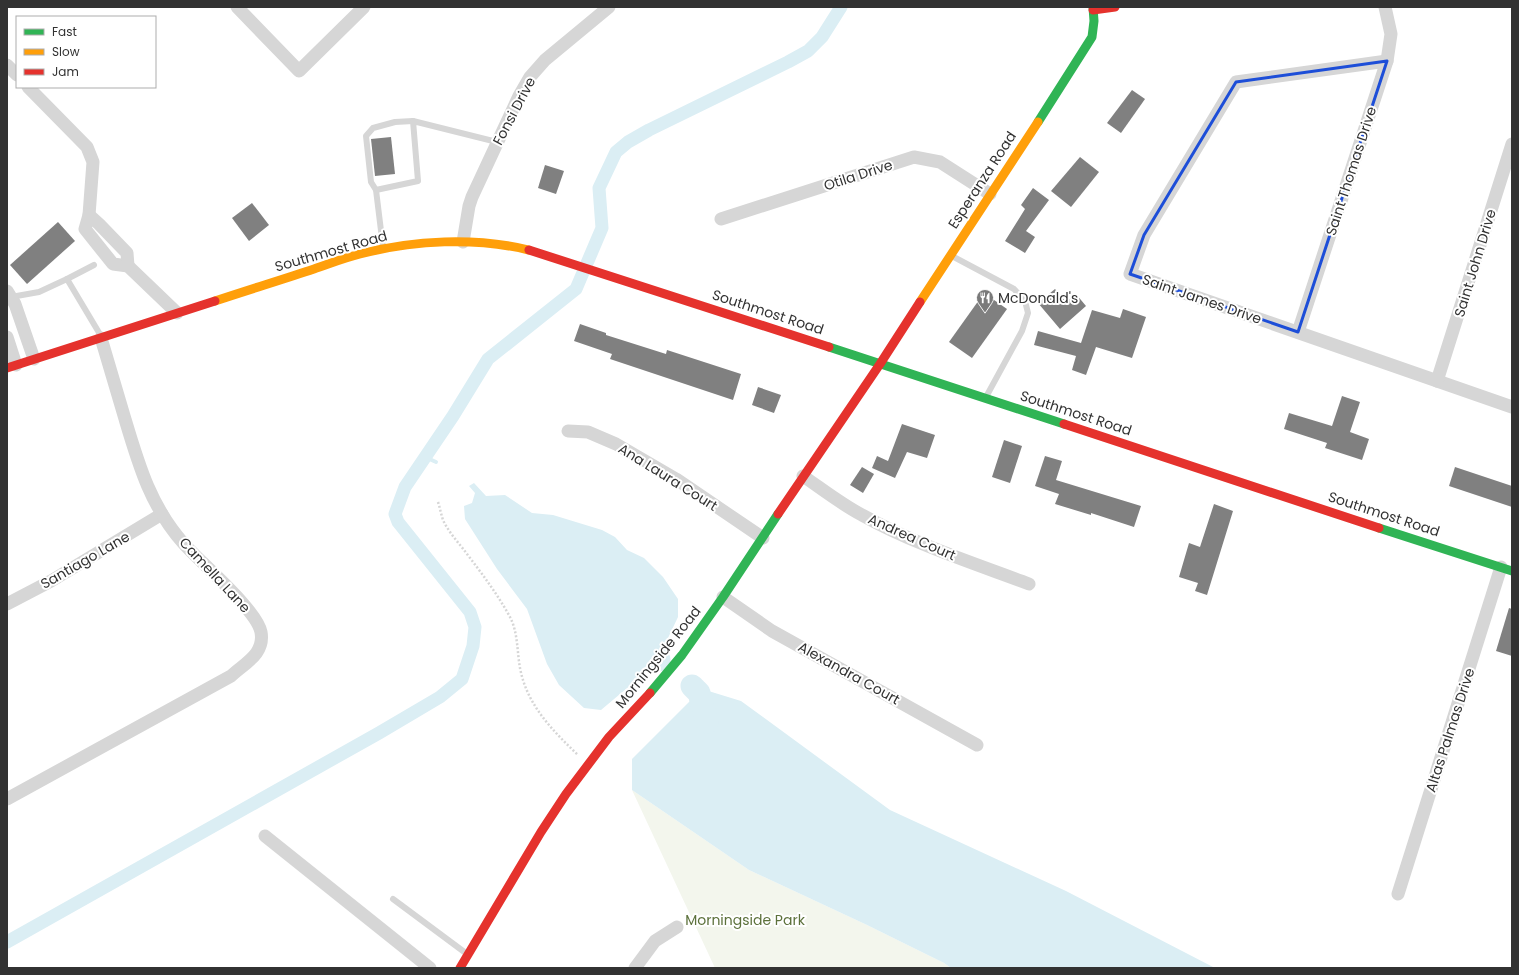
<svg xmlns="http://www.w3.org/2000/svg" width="1519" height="975" viewBox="0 0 1519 975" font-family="Poppins,sans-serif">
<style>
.green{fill:#f3f6ed}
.water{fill:#dbeef4}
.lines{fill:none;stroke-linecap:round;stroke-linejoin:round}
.stream{stroke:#dbeef4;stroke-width:4}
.canal{stroke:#dbeef4;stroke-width:13}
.river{stroke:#dbeef4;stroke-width:23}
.building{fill:#808080}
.path{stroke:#d6d6d6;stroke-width:2.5;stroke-dasharray:2 2;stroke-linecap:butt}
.lane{stroke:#d6d6d6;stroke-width:6}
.street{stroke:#d6d6d6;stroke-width:13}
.fast{stroke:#30b455;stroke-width:9}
.slow{stroke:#ff9f0a;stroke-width:9}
.jam{stroke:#e5322d;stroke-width:9}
.marked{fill:none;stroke:#1d4ed8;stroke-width:3;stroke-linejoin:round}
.labels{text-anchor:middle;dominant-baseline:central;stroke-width:4;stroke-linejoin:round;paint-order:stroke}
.street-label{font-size:14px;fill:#323232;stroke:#fff}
.poi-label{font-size:14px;fill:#323232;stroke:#fff;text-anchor:start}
.park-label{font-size:14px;fill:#5c713b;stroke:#fff}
</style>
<rect width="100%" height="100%" fill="#fff"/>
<polygon class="green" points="632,790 749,870 867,925 944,963 951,968 715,968"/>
<g class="water">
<polygon points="474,483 486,496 505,495 532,513 553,515 602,530 615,537 627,550 644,558 663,577 678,599 678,617 668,638 632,684 601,710 584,708 559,685 547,664 527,609 497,569 465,519 464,506 472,503 475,493 469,486"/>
<polygon points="702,689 741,701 890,810 1066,891 1215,968 951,968 944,963 867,925 749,870 632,790 632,759"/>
</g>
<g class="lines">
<polyline class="stream" points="425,457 436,462"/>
<polyline class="canal" points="7,942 379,733 440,697 462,679 473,646 475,627 470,612 398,522 395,514 405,487 453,416 488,359 576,289 602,228 599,188 616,152 628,142 649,130 788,62 808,51 822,37 841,7"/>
<g class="river">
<polyline points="631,634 659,660"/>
<polyline points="692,686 699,693 707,722"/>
</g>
</g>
<g class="building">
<polygon points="1132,90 1145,99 1121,133 1107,123"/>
<polygon points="391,137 395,174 375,176 371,139"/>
<polygon points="1080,157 1099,172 1071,207 1051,191"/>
<polygon points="545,165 564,171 556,194 538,188"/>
<polygon points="1033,188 1049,200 1026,231 1035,237 1025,253 1005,241 1025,209 1021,205"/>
<polygon points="252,203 269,225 249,241 232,218"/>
<polygon points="58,222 75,241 27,284 10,265"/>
<polygon points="1055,289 1066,302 1076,294 1086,306 1060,329 1038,303"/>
<polygon points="984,293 1007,309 972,358 949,342"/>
<polygon points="1123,309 1146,317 1132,358 1096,347 1086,375 1072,370 1076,356 1034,345 1038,331 1081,343 1092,310 1120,318"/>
<polygon points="580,324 606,333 606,335 666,354 667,350 741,374 733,400 610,359 612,354 574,341"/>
<polygon points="758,387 781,395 774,413 752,405"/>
<polygon points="1342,396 1360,402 1350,432 1369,439 1362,460 1325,448 1327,443 1284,429 1289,413 1332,426"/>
<polygon points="902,424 935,435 927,458 907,452 895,478 872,468 877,456 888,461"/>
<polygon points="1004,440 1022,446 1010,483 992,477"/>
<polygon points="1045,456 1062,461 1056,480 1141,506 1134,527 1091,513 1091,515 1055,504 1059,494 1035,486"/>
<polygon points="862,467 874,474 863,493 850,485"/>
<polygon points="1455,467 1512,486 1512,507 1449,486"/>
<polygon points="1214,504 1233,511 1207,595 1195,591 1198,583 1179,577 1189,543 1200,547"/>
<polygon points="1509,608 1512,609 1512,656 1496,651"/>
</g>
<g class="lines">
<path class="path" d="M438 502C440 508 441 514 443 520 449 533 459 543 467 554 483 575 498 595 510 617 518 632 517 652 520 668 527 705 552 730 578 755"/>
<g class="lane">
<polyline points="376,190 371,182 366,136 373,128 395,122 413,121"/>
<polyline points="383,247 376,190 418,181 413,121 497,142"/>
<polyline points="952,256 1014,289 1025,301 1028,313 1022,331 986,397"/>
<polyline points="67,279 94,265"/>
<polyline points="11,297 39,292 67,279 101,336"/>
<polyline points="393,899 467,954"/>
</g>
<g class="street">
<polyline points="237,7 299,71 364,7"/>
<polyline points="1387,61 1236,82 1144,235 1130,274 1512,407"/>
<polyline points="7,65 17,75"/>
<polyline points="28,87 87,147 93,162 89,215 85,229 113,264 128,266 177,313"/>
<polyline points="89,215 99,224 127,253 128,266"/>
<polyline points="721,219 914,157 940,162 990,194"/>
<polyline points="463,242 469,206 472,197 519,96 530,77 545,60 609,7"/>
<polyline points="7,291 15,304 34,359"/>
<polyline points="1298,332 1387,61 1391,34 1385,7"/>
<polyline points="7,337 16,365"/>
<polyline points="1437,381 1512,144"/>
<polyline points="568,431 588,432 616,444 676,479 763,538"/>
<path d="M803 476C822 489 841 504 862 515 914 544 973 563 1029 584"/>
<polyline points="723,597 772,631 977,745"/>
<polyline points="7,604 51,581 162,514"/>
<path d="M7 799 231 676C245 663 265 654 261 632 257 610 201 563 184 544 151 507 139 466 125 419 117 392 109 365 101 338"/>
<polyline points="265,836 430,968"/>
<polyline points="1398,894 1501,567"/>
<polyline points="635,968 655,941 677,927"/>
</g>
<g class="fast">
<polyline points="1038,122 1092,37 1094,21 1093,7"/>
<polyline points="829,347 1064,424"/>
<polyline points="1379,528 1512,571"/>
<polyline points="650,693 682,655 723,597 778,514"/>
</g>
<g class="slow">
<path d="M215 301C248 290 281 280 314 269 329 264 344 258 360 254 414 240 475 237 529 250"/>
<polyline points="920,302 1038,122"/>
</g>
<g class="jam">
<polyline points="1093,10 1115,7"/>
<polyline points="529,250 829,347"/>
<polyline points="7,368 215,301"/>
<polyline points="1064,424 1379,528"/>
<polyline points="778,514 880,364 920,302"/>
<polyline points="460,968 541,832 566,794 609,737 650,693"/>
</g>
</g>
<path class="marked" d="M1387 61 1298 332 1130 274 1144 235 1236 82Z"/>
<defs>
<symbol id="restaurant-pin" viewBox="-11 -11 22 30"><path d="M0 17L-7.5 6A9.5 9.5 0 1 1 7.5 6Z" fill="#7a7a7a" stroke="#fff"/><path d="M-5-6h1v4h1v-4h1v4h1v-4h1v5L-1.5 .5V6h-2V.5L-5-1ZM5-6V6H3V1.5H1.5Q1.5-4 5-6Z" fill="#fff"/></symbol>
</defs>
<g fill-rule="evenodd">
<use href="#restaurant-pin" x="975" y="288" width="20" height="27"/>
</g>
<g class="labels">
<g class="street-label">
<text transform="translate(514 111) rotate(-62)">Fonsi Drive</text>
<text transform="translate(1351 171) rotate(-72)">Saint Thomas Drive</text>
<text transform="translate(858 175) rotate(-18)">Otila Drive</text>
<text transform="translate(982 180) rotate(-57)">Esperanza Road</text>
<text transform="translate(331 251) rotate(-16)">Southmost Road</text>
<text transform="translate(1475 263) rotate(-73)">Saint John Drive</text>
<text transform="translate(1202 299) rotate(19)">Saint James Drive</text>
<text transform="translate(768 312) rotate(18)">Southmost Road</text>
<text transform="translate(1076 413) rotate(18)">Southmost Road</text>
<text transform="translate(668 477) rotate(32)">Ana Laura Court</text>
<text transform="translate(1384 514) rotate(18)">Southmost Road</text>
<text transform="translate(912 537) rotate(24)">Andrea Court</text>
<text transform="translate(85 560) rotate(-30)">Santiago Lane</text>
<text transform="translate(215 575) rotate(47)">Camella Lane</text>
<text transform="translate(658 657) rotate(-51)">Morningside Road</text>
<text transform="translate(849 673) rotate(29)">Alexandra Court</text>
<text transform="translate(1450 730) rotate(-72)">Altas Palmas Drive</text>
</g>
<g class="poi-label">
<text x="998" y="298">McDonald's</text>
</g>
<g class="park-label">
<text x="745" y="920">Morningside Park</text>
</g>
</g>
<rect width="1519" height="975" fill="none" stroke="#323232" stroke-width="16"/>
<rect x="16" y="16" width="140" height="72" fill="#ffffff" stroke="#adadad"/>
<rect x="24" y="29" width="20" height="6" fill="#30b455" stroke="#adadad"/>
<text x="52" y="36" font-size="12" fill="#323232">Fast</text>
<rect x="24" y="49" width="20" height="6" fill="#ff9f0a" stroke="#adadad"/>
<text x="52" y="56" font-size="12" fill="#323232">Slow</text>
<rect x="24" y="69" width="20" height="6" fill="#e5322d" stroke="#adadad"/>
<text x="52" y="76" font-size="12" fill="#323232">Jam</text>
</svg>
